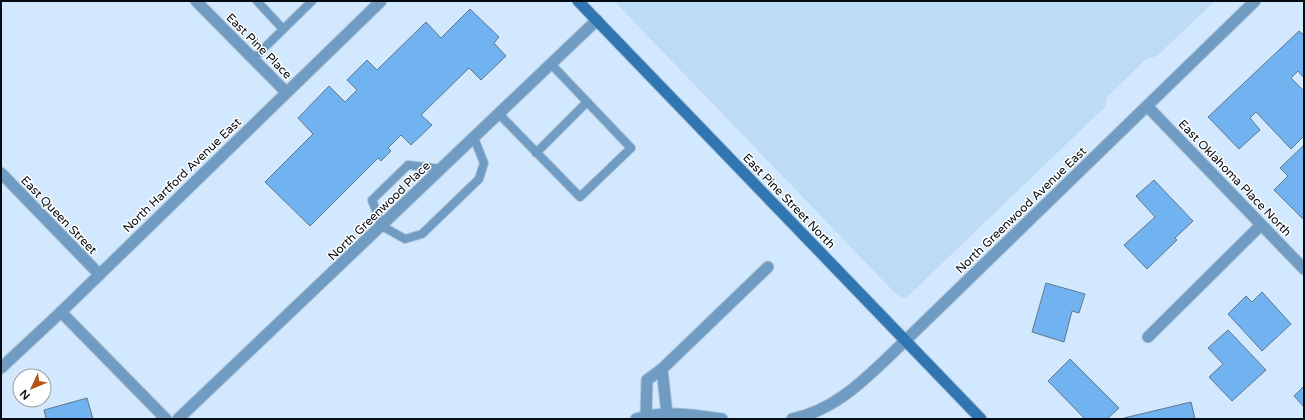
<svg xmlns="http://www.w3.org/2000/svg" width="1305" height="420" viewBox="0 0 1305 420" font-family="'Varela Round',sans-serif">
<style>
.built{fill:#bedbf5}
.building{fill:#71b3f0;stroke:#63778b}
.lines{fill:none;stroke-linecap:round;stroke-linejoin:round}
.service-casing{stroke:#b0c5d8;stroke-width:10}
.minor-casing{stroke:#b0c5d8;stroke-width:13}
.tertiary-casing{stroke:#b0c5d8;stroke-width:13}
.secondary-casing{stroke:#b0c5d8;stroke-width:13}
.service{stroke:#709cc4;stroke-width:8}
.minor{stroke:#709cc4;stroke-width:11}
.tertiary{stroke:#709cc4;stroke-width:11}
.secondary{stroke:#2f76b2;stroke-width:11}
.labels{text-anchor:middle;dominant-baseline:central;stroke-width:3;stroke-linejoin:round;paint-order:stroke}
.street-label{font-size:12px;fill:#050c13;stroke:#fff}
</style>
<rect width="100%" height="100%" fill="#d1e8fe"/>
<polygon class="built" points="614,1 1215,1 1157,56 1146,59 1107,97 1105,107 906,298 901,297 894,292"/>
<g class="building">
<polygon points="470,9 499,37 494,43 506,56 481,80 469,68 421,115 432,125 411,145 401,135 388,148 391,151 381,161 378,158 310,226 265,182 313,134 298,118 329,86 345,102 357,90 347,80 367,60 377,70 426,22 441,38"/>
<polygon points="1299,31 1304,35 1304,78 1298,71 1291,78 1304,91 1304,136 1291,149 1256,112 1250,118 1260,130 1239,149 1208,117"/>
<polygon points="1304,145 1304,220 1274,190 1288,176 1280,168"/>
<polygon points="1154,180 1193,221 1175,238 1177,240 1147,269 1124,245 1155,217 1136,196"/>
<polygon points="1046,283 1085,294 1079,313 1072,311 1064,342 1032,332"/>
<polygon points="1262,292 1291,324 1262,351 1228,314 1246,296 1252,302"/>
<polygon points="1228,330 1266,370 1232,401 1209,377 1223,364 1208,348"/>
<polygon points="1070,359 1119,408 1107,419 1085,419 1048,381"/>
<polygon points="1304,386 1304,407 1294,396"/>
<polygon points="87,398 93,419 46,419 44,410"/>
<polygon points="1191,402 1195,419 1124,419 1124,418"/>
</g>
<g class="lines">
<defs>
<g id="service">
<polyline points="257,1 283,29"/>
<polyline points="254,58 312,1"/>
<polyline points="499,114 580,197 631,148 551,64"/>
<polyline points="536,153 587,102"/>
<polyline points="442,169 408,165 372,200 382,226 405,239 422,234 479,179 484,163 474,138"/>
</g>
<g id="minor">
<polyline points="196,1 286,92"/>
<polyline points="1147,106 1304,269"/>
<polyline points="1,173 99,274"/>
<polyline points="61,312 166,419"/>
<polyline points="1148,337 1261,225"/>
<polyline points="1,368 61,312 381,1"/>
<polyline points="662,369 667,414"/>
<polyline points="646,416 647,380 662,369 768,267"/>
<polyline points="178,419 597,20"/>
<path d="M636 419C664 410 694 415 722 419"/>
<path d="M792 419C840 409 872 372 906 340"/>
</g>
<polyline id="tertiary" points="906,340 1255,1"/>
<polyline id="secondary" points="578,1 981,419"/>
</defs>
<use href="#service" class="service-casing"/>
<use href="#minor" class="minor-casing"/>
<use href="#tertiary" class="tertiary-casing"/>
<use href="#secondary" class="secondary-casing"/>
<use href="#service" class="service"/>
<use href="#minor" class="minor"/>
<use href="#tertiary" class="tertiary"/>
<use href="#secondary" class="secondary"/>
</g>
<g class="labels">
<g class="street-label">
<text transform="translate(259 46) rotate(45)">East Pine Place</text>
<text transform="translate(182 175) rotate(-44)">North Hartford Avenue East</text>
<text transform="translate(1235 178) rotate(46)">East Oklahoma Place North</text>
<text transform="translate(789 201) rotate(46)">East Pine Street North</text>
<text transform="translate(1021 210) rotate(-44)">North Greenwood Avenue East</text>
<text transform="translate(379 211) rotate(-44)">North Greenwood Place</text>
<text transform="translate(59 215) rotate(46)">East Queen Street</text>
</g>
</g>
<rect width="1305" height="420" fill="none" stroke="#050c13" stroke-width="4"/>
<g transform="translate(32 388) rotate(226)"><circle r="19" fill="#ffffff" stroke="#9b9ea1"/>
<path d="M0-3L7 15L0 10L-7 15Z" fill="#b65419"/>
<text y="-6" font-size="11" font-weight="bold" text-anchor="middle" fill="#050c13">N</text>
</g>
</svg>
